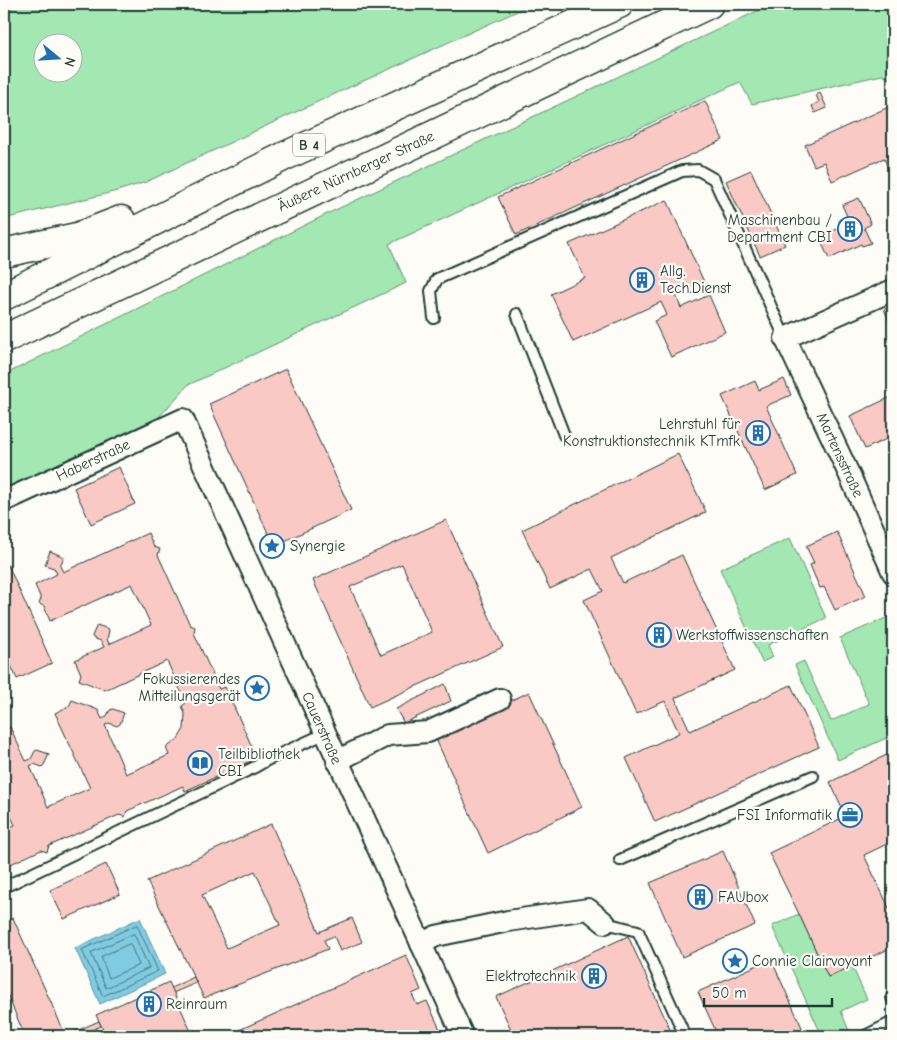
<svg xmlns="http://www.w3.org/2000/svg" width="897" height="1040" viewBox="0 0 897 1040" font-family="'Comic Neue',sans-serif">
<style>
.green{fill:#a3e7b2;stroke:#619273;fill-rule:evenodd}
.water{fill:#81cbe2;stroke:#5a929c}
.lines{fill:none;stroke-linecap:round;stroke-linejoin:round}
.shore{stroke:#46767a;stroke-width:1}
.building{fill:#fac9c5;stroke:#1f3d34;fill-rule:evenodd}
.service-casing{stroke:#1f3d34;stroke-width:14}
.minor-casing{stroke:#1f3d34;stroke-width:24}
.trunk-casing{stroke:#1f3d34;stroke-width:31}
.service{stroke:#fdfcf7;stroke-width:10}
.minor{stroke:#fdfcf7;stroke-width:20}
.trunk{stroke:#fdfcf7;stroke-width:28}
.labels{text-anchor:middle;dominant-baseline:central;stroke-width:4.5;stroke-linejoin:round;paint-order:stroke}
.shield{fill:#fdfcf7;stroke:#62766e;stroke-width:1}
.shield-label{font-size:14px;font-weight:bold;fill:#1f3d34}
.street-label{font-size:15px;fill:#1f3d34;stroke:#fdfcf7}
.poi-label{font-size:15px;fill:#1f3d34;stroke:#fdfcf7;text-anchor:start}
</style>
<rect width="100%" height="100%" fill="#fdfcf7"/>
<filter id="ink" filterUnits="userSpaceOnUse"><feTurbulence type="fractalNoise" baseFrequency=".02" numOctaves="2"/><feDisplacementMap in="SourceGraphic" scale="10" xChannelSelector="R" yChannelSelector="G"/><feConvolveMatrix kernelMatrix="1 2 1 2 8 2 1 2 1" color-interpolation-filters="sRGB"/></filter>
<g filter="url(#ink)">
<g class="green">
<path d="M4 4H533L328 97 146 182 117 191 4 219ZM72 42V72H42V42Z"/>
<polygon points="772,4 893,4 893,80 882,75 752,104 740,82 389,244 406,283 188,385 159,417 4,491 4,375 331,212"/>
<polygon points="790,538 826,618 768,645 773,657 762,662 720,569"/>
<polygon points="893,615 893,735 838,760 795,665 804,661 831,721 869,704 840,638"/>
<polygon points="799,914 828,977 852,966 867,999 841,1011 851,1036 822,1036 772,926"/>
</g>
<polygon class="water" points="140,918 165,974 100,1004 75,948"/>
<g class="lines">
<g class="shore">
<polygon points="137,925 158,971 103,996 82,950"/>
<polygon points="134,934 149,968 106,988 91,953"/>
<polygon points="130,944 139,965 109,978 101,957"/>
</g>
</g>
<g class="building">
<polygon points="820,93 827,108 815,113 812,106 819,102 816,95"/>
<polygon points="705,101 723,140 516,235 498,197"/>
<polygon points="893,105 893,180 884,158 832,181 824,162 814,166 805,145"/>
<polygon points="751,170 785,245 760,256 726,181"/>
<polygon points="859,198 871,224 864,228 871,243 862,246 861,244 829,259 819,237 842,227 839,220 847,216 842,205"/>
<polygon points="667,200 704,282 676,295 681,308 709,295 725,332 671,357 654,321 667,315 661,302 573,342 551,294 585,278 569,244"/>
<polygon points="893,305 893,331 884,309"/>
<polygon points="286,369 351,510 274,546 209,404"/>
<polygon points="784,379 791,395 766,406 797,475 765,490 722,396 755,381 759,390"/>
<polygon points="893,396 893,436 865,449 850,416"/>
<polygon points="678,454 706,512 611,558 623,583 682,555 735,670 675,698 690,731 791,685 819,747 655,822 626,758 679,733 673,720 665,701 636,714 584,600 603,591 592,569 550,589 522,530"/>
<polygon points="119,467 135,504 91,524 74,488"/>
<path d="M446 520 503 647 370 707 313 580ZM402 564 432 632 381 655 350 587Z"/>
<polygon points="837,532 866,596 835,610 824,587 820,588 815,577 810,565 814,563 806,546"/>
<polygon points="148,533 154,547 160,549 158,555 190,625 195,627 194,633 219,689 225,687 257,758 185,791 183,786 127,811 125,817 119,815 49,846 47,852 41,850 4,867 4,830 15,825 4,802 4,729 10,727 26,761 31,759 35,751 37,750 49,754 44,765 42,767 34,764 30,766 48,807 90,788 55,713 69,706 72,700 98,710 102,719 106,717 110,710 113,709 124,713 120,724 117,726 109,723 105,725 126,774 169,755 166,748 178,739 184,729 185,714 182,706 186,703 167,661 105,690 79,680 81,674 75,660 104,647 101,641 93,638 92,636 97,625 108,629 109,631 107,639 109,644 151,625 132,584 50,621 44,606 39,604 41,599 35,585 57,574 54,568 45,565 50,551 64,557 60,566 63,572"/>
<polygon points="8,565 52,663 17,679 4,650 4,567"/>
<polygon points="445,684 451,701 404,723 396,709"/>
<polygon points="529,692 582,807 488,853 435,737"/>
<polygon points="893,752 893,852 889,843 864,855 893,916 893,947 828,977 799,914 769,853 846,816 830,782"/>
<path d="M271 824 319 932 352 918 362 942 340 951 334 936 324 940 328 949 204 998 147 881ZM255 871 280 925 227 948 202 895Z"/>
<polygon points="723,851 755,925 682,957 650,883"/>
<polygon points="106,864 120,894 64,919 50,890"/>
<polygon points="13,918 66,1036 25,1036 4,987 4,922"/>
<polygon points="628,936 673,1036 560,1036 558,1032 548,1036 514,1036 496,997"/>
<polygon points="406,955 421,990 412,994 417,1005 427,1001 443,1036 241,1036 239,1030"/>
<polygon points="771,959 804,1032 795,1036 718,1036 698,992"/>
<polygon points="194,977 196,983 173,993 171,988"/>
<polygon points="169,982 193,1036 106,1036 96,1015"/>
<polygon points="99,1021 101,1026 78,1036 65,1036"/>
</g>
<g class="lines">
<defs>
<g id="service">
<polyline points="517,314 564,435"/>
<polyline points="434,318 431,291 437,279 682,171 698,170 714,179 785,338"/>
<polyline points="620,860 813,776"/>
<polyline points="4,887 255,767 267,760 324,734"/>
<polyline points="605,923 638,931 685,1036"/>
<polyline points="893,996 892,997 893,1000"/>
<polyline points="865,1036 893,1022"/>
</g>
<g id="minor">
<polyline points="893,290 785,338 849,474 893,573"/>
<polyline points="4,501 183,419 463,1036"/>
<polyline points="337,761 388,735 428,732 500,699"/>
<polyline points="421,944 436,936 508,921 588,909 605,923"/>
</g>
<g id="trunk">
<polyline points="4,253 77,237 121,220"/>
<polyline points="4,296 285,156 619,4"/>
<polyline points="4,339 709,4"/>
</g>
</defs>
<use href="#service" class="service-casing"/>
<use href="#minor" class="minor-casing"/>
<use href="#trunk" class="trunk-casing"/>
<use href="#service" class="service"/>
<use href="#minor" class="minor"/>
<use href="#trunk" class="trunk"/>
</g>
</g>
<defs>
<symbol id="building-ring" viewBox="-11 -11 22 22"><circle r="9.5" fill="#fdfcf7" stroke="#1f6fb2" stroke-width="1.5"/><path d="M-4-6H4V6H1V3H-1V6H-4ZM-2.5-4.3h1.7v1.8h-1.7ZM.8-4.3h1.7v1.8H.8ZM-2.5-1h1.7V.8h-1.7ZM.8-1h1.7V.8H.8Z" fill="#1f6fb2"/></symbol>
<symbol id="sight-ring" viewBox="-11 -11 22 22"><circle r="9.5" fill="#fdfcf7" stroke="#1f6fb2" stroke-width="1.5"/><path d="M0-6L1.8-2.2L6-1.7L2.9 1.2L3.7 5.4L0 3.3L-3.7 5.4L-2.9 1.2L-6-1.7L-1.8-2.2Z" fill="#1f6fb2"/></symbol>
<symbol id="library-ring" viewBox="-11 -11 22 22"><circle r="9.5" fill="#fdfcf7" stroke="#1f6fb2" stroke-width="1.5"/><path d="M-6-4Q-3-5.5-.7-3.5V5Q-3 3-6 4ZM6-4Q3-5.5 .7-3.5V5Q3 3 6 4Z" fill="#1f6fb2"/></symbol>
<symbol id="office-ring" viewBox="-11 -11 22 22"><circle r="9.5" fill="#fdfcf7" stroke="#1f6fb2" stroke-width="1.5"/><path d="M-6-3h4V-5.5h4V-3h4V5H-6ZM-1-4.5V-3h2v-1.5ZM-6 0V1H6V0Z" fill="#1f6fb2"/></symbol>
</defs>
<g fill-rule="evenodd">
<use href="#building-ring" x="836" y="215" width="28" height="28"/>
<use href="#building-ring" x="628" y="266" width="28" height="28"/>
<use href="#building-ring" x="744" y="419" width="28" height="28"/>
<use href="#sight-ring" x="258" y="532" width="28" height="28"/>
<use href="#building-ring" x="645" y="621" width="28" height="28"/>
<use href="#sight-ring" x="243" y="674" width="28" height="28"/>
<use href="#library-ring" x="186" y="749" width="28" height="28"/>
<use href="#office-ring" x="836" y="801" width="28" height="28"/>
<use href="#building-ring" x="686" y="883" width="28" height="28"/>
<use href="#sight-ring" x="721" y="947" width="28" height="28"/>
<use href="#building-ring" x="580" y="962" width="28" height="28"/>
<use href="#building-ring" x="135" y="990" width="28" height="28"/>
</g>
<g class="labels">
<rect class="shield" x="293" y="133.5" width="32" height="23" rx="4"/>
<g class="shield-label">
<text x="309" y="145">B 4</text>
</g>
<g class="street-label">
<text transform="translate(356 171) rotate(-25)">Äußere Nürnberger Straße</text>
<text transform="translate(840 455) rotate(65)">Martensstraße</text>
<text transform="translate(93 460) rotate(-25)">Haberstraße</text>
<text transform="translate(322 728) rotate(66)">Cauerstraße</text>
</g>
<g class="poi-label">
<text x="832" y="220" text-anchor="end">Maschinenbau /<tspan x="832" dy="17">Department CBI</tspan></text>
<text x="660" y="271">Allg.<tspan x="660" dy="17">Tech.Dienst</tspan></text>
<text x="740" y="424" text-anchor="end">Lehrstuhl für<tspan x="740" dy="17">Konstruktionstechnik KTmfk</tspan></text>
<text x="290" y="546">Synergie</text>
<text x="676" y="635">Werkstoffwissenschaften</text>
<text x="240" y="679" text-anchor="end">Fokussierendes<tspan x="240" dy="17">Mitteilungsgerät</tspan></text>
<text x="218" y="754">Teilbibliothek<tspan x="218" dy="17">CBI</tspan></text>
<text x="832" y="815" text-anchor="end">FSI Informatik</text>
<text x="718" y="897">FAUbox</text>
<text x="752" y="961">Connie Clairvoyant</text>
<text x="576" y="976" text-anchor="end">Elektrotechnik</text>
<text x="166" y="1004">Reinraum</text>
</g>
</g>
<rect width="897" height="1040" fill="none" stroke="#fdfcf7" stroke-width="20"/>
<rect x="10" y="10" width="877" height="1020" fill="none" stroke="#1f3d34" stroke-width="2" filter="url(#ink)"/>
<g transform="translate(58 58) rotate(108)"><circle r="24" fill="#fdfcf7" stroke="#a4b0a9"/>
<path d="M0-4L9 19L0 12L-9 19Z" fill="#1f6fb2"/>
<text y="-8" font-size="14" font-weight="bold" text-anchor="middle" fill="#1f3d34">N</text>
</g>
<path d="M704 998v8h128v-8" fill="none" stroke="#1f3d34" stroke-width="2.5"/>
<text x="712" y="998" font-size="15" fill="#1f3d34" stroke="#fdfcf7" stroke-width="4" paint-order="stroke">50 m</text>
</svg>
